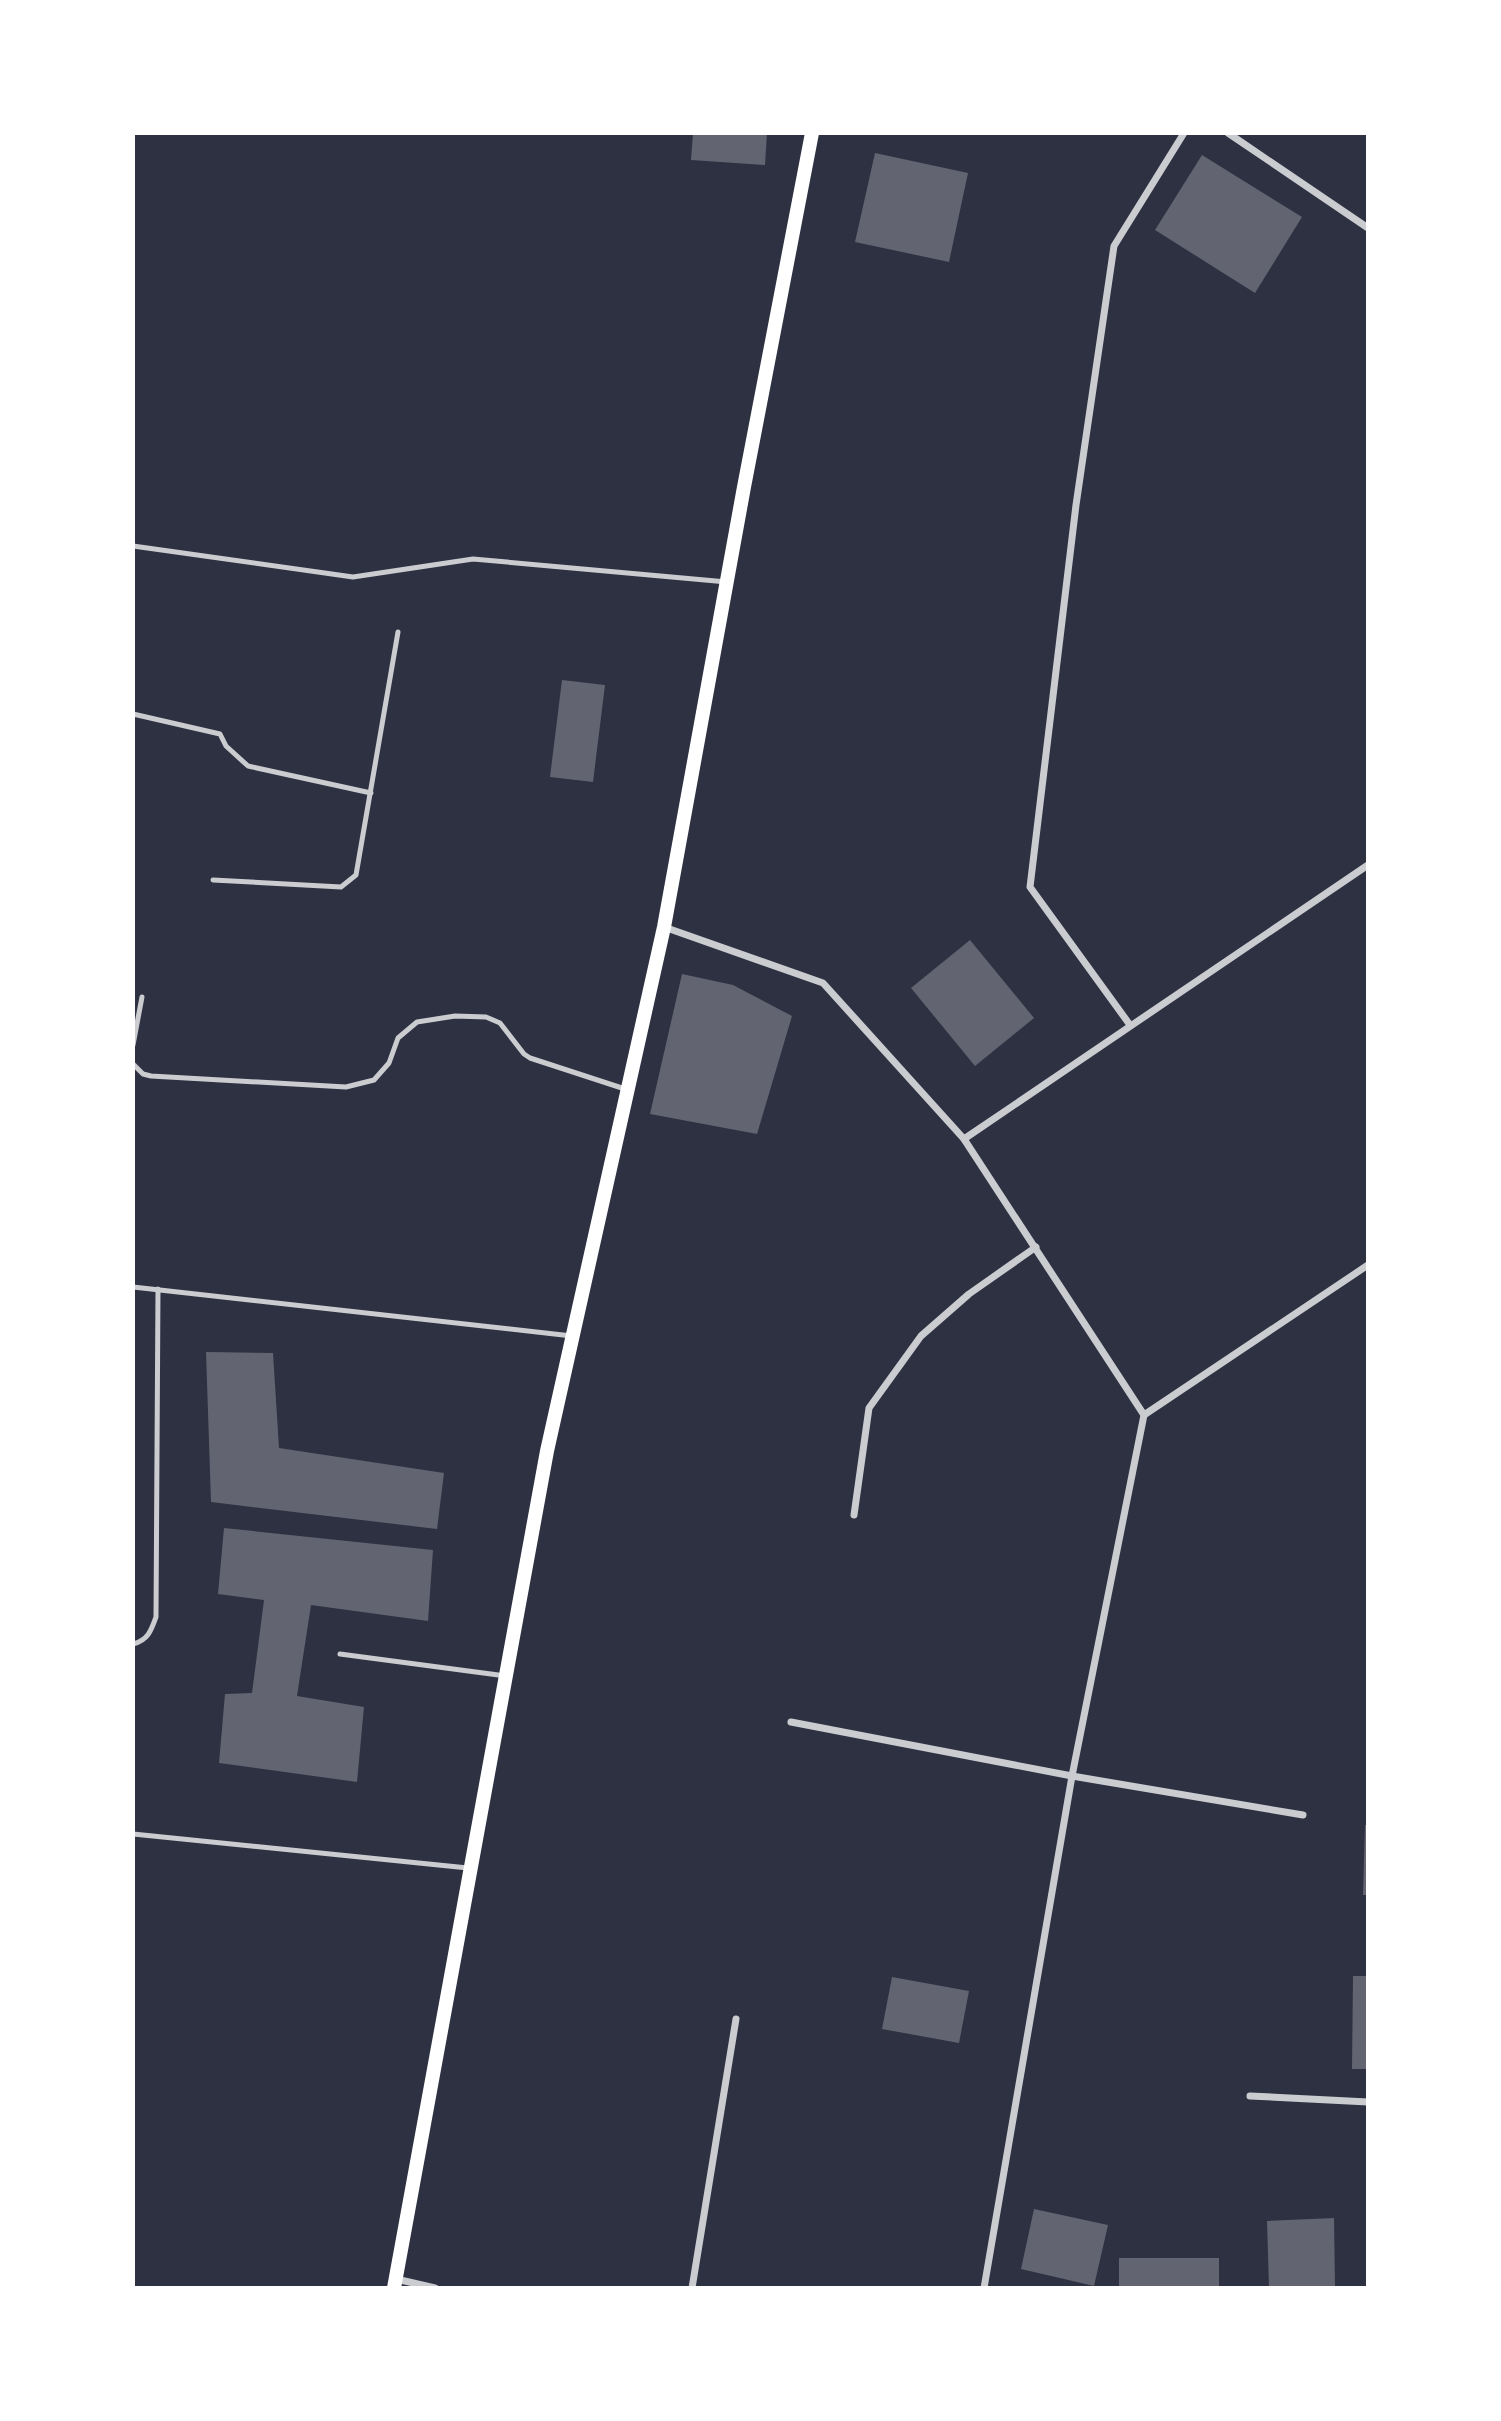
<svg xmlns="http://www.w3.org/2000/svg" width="1501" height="2421" viewBox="0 0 1501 2421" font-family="Overpass,sans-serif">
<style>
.building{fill:#626471}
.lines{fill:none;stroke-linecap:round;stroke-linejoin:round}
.service{stroke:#caccd0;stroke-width:5}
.minor{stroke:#caccd0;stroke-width:7}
.secondary{stroke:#fff;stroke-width:14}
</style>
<rect width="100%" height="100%" fill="#2d3142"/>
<g class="building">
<polygon points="693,133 767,133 765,165 691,160"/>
<polygon points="875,153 968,173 949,262 855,242"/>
<polygon points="1202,155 1302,217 1255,293 1155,230"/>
<polygon points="562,680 605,685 593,782 550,777"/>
<polygon points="970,940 1034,1018 975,1066 911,988"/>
<polygon points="682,974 733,985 792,1016 757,1134 650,1114"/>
<polygon points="206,1352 273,1353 279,1448 444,1473 437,1529 211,1502"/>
<polygon points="224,1528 433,1550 428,1621 311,1605 297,1696 364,1707 357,1782 219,1763 225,1694 252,1693 264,1600 218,1594"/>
<polygon points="1365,1825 1368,1825 1368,1895 1363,1895"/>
<polygon points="1353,1976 1368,1976 1368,2069 1352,2069"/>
<polygon points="892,1977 969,1991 959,2043 882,2029"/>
<polygon points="1034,2209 1108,2225 1094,2286 1021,2269"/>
<polygon points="1334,2218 1335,2288 1269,2288 1267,2221"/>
<rect x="1119" y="2258" width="100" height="30"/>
</g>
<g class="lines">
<g class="service">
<polyline points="133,546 353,577 473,559 727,582"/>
<polyline points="133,714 220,734 226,746 248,766 371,793"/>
<polyline points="213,880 341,887 356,875 398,632"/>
<polyline points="133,1045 142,997"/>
<polyline points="133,1064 143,1074 151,1076 346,1087 374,1080 389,1063 398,1038 417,1022 455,1016 486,1017 500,1023 524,1054 530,1058 625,1089"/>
<polyline points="133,1287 572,1336"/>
<path d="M133 1644C148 1640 151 1631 156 1617L158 1289"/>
<polyline points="340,1654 506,1676"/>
<polyline points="133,1834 468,1868"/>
</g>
<g class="minor">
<polyline points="1228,133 1368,228"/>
<polyline points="664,927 823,983 964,1139 1144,1415 1072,1776 984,2288"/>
<polyline points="1130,1025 1030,887 1076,505 1114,246 1184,133"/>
<polyline points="964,1139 1368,865"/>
<polyline points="1144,1415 1368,1265"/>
<polyline points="854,1515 869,1408 921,1336 969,1294 1036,1247"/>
<polyline points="791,1722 1072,1776 1303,1815"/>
<polyline points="1250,2096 1368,2102"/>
<polyline points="396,2279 435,2288"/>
<polyline points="692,2288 736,2019"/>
</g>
<polyline class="secondary" points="394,2288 547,1451 664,927 744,487 812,133"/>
</g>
<rect width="1501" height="2421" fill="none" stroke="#ffffff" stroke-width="270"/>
</svg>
